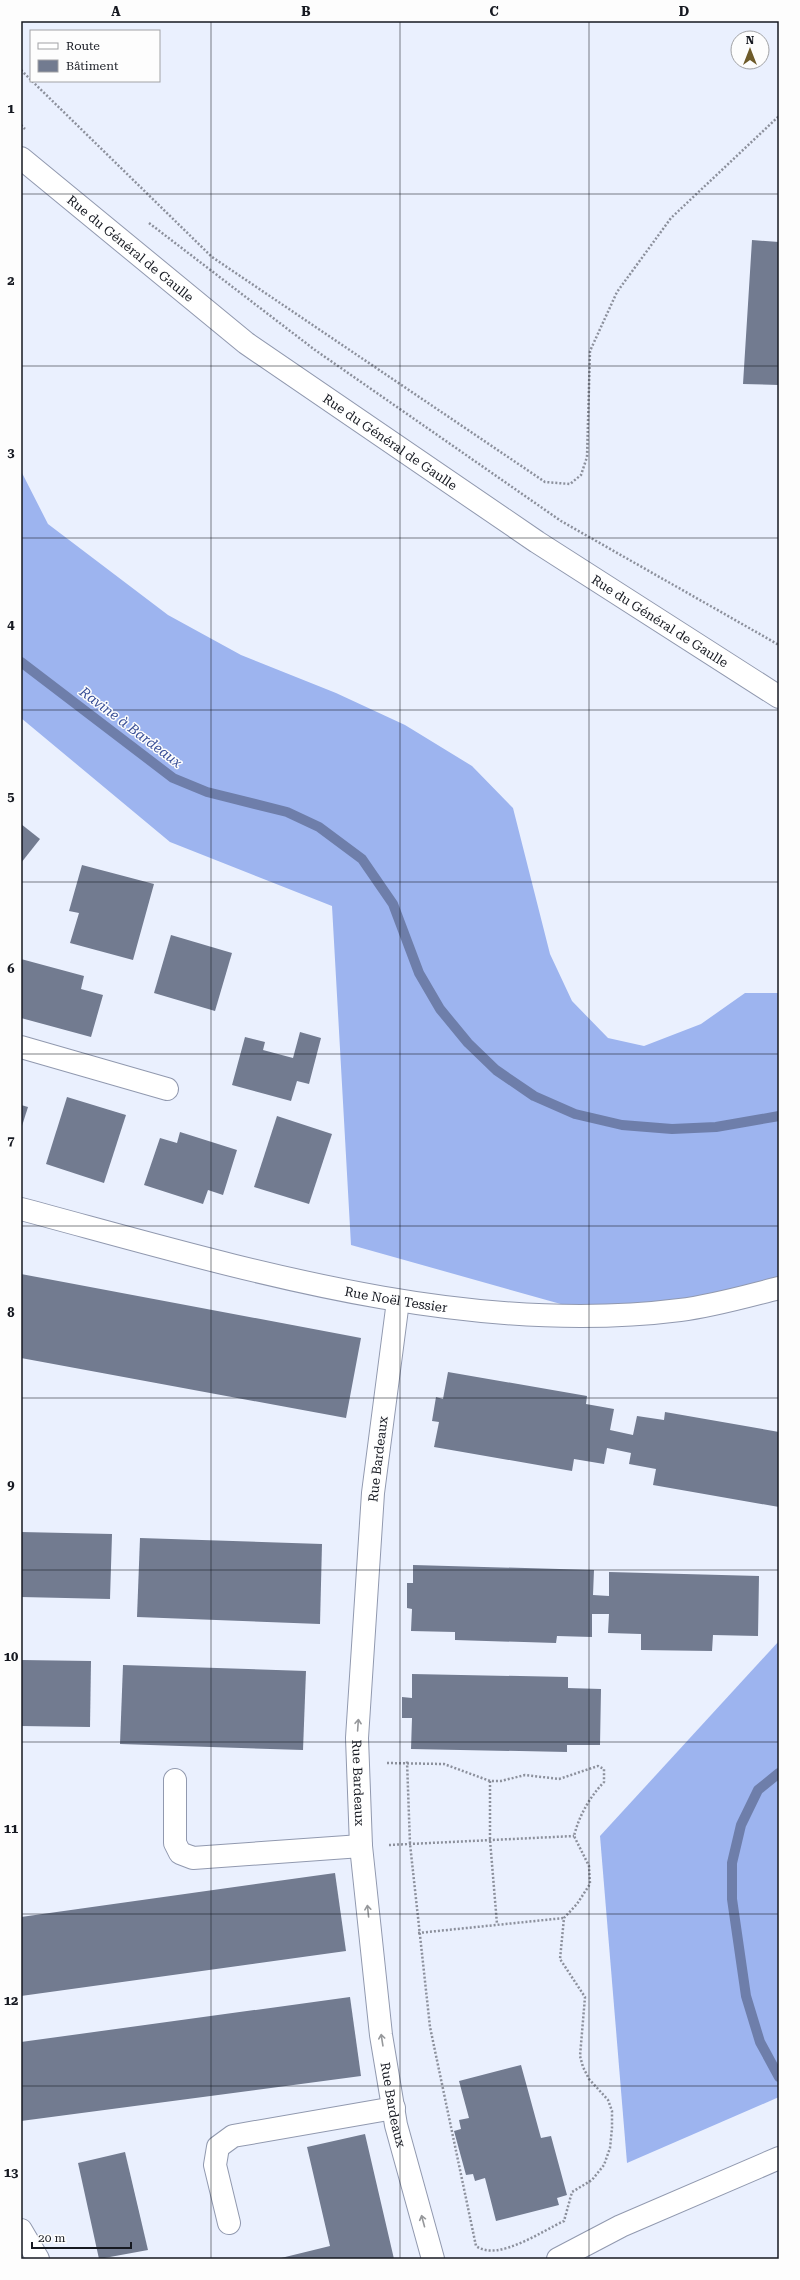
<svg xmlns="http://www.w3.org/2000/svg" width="800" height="2280" viewBox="0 0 800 2280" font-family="'Roboto Serif',serif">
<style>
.forest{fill:#9db4ef}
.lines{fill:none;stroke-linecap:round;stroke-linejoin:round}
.stream{stroke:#6e7eaa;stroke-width:10}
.building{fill:#727b90}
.minor-casing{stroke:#9199af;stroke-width:24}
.major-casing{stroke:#9199af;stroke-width:24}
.path{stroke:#8c909c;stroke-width:2.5;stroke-dasharray:2 2;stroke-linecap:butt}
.minor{stroke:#fff;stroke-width:22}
.major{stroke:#fff;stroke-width:22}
.oneway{stroke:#96989b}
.grid{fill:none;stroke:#161921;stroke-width:1;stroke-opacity:0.55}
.labels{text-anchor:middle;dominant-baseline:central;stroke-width:3;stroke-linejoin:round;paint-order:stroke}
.street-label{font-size:13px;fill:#161921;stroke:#fdfdfd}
.water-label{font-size:14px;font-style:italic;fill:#3a5097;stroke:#fdfdfd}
.neatline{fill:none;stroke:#161921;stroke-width:1.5}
.grid-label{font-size:13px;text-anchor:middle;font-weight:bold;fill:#161921}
</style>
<rect width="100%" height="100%" fill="#eaf0fe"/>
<g class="forest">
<polygon points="21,471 48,524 168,615 241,655 336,693 405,725 472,766 513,808 550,954 572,1001 608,1038 644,1046 701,1024 745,993 779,993 779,1284 600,1315 351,1245 332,906 170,842 21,718"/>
<polygon points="779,1641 779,2097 627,2163 600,1836"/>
</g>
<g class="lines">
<g class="stream">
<polyline points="21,662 173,778 207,792 287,812 319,827 362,859 393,904 419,973 440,1009 468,1043 496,1070 534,1096 575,1114 622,1125 672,1129 716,1127 779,1116"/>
<polyline points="779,1773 758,1790 741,1825 732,1863 732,1899 746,1996 760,2042 779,2077"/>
</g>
</g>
<g class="building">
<polygon points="752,240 779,242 779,385 743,384"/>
<polygon points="21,824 40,839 21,863"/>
<polygon points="82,865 154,884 133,960 70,943 79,913 69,911"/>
<polygon points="171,935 232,953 215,1011 154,993"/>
<polygon points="21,959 84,976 81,989 103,995 91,1037 21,1018"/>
<polygon points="300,1032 321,1038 309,1084 297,1081 291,1101 232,1085 245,1037 265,1042 263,1050 293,1058"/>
<polygon points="67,1097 126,1115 104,1183 46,1164"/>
<polygon points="21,1105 28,1107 21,1129"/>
<polygon points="277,1116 332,1134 309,1204 254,1187"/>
<polygon points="180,1132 237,1150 223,1195 208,1190 203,1204 144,1185 160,1138 177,1143"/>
<polygon points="21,1274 361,1338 346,1418 21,1358"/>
<polygon points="448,1372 587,1396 586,1404 614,1409 610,1430 633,1435 637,1416 664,1420 665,1412 779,1432 779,1507 653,1485 656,1469 629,1464 631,1453 607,1448 604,1464 574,1459 572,1471 434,1447 439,1422 432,1421 436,1397 443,1399"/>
<polygon points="21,1532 112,1534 110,1599 21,1597"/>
<polygon points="140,1538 322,1544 320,1624 137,1617"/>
<polygon points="413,1565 594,1570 593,1595 609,1596 609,1572 759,1576 758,1636 713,1635 712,1651 641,1650 641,1634 608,1633 609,1614 592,1614 592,1637 557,1636 556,1643 455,1640 455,1632 411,1631 412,1609 407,1608 407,1583 413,1583"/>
<polygon points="21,1660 91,1661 90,1727 21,1726"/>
<polygon points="123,1665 306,1671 303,1750 120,1744"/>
<polygon points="412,1674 568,1677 568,1688 601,1689 600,1745 567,1745 567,1752 411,1749 412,1718 402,1718 402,1697 412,1698"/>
<polygon points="335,1873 346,1951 21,1996 21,1917"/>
<polygon points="350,1997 361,2076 21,2121 21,2042"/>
<polygon points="521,2065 541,2138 551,2136 567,2195 557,2198 559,2205 496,2221 485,2178 475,2181 473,2174 466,2175 454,2131 461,2129 459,2120 469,2118 459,2081"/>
<polygon points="365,2134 394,2259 277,2259 330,2246 307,2147"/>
<polygon points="125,2152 148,2250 99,2259 78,2163"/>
</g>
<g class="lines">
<defs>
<g id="minor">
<path id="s1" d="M21 158 246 343 537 542 779 697"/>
<polyline points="21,1047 167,1089"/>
<path id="s2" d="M21 1209C231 1265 461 1338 680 1310 713 1306 747 1296 779 1288"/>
<path id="s3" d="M398 1301 373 1493 357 1738 361 1846 381 2035 396 2125 433 2259"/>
<polyline points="175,1780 175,1843 180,1853 193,1858 361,1846"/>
<polyline points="229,2223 215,2165 218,2147 233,2136 394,2108"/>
<polyline points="558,2259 621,2226 779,2158"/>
</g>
<polyline id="major" points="21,2230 38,2259"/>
</defs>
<use href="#minor" class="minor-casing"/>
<use href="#major" class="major-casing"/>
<g class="path">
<polyline points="21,70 31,80"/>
<polyline points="32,81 212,257 545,482 570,484 581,475 587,457 590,351 617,292 671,218 779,116"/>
<polyline points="21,125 25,129"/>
<polyline points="149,223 315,350 561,521 779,645"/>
<path d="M387 1763 444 1764 490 1781H501L525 1775 559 1779 598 1766 604 1769V1782C589 1798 579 1816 574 1836L589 1866 590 1884 577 1904 564 1918 560 1959 585 1997 580 2056 583 2067 589 2079 608 2100 612 2111V2128L610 2148 604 2165 592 2180 572 2192 564 2221C542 2231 498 2262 476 2246L430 2027 410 1844 407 1761"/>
<polyline points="490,1781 490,1840 497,1924"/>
<polyline points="389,1845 574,1836"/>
<polyline points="418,1933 564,1918"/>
</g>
<use href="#minor" class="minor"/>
<use href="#major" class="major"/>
</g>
<defs><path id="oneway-shaft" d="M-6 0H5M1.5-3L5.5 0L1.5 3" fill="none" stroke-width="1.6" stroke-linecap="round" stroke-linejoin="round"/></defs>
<g class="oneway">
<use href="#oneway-shaft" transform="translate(358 1725) rotate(-86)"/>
<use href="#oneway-shaft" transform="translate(368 1911) rotate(-96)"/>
<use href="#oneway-shaft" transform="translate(382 2040) rotate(-99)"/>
<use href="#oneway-shaft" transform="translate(423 2221) rotate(-105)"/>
</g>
<path class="grid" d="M211 21V2259M400 21V2259M589 21V2259M21 194H779M21 366H779M21 538H779M21 710H779M21 882H779M21 1054H779M21 1226H779M21 1398H779M21 1570H779M21 1742H779M21 1914H779M21 2086H779"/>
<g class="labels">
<g class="street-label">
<text stroke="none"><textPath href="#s1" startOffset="142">Rue du Général de Gaulle</textPath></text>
<text stroke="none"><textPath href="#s1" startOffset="466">Rue du Général de Gaulle</textPath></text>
<text stroke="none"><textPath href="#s1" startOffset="790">Rue du Général de Gaulle</textPath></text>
<text stroke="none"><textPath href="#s2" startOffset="386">Rue Noël Tessier</textPath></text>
<text transform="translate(378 1459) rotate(-83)">Rue Bardeaux</text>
<text stroke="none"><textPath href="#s3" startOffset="484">Rue Bardeaux</textPath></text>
<text stroke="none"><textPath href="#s3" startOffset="808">Rue Bardeaux</textPath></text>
</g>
<g class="water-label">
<text transform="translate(131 727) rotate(37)">Ravine à Bardeaux</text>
</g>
</g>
<rect width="800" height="2280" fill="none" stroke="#fdfdfd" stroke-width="44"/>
<rect x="30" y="30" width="130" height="52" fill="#fdfdfd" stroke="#a1a2a5"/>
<rect x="38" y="43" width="20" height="6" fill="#ffffff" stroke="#a1a2a5"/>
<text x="66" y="50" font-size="12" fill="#161921">Route</text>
<rect x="38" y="60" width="20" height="12" fill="#727b90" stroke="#a1a2a5"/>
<text x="66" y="70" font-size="12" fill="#161921">Bâtiment</text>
<g transform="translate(750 50)"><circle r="19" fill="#fdfdfd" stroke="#a1a2a5"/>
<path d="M0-3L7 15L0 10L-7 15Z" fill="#6e5b2a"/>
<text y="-6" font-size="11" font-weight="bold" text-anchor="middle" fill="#161921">N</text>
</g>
<path d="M32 2242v6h99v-6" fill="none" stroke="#161921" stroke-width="2"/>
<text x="38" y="2242" font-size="12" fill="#161921" stroke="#fdfdfd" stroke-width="3" paint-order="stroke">20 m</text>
<rect x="22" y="22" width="756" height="2236" class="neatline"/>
<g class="grid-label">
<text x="116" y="16">A</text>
<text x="306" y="16">B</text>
<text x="494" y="16">C</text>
<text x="684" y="16">D</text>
<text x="11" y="113">1</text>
<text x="11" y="285">2</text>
<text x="11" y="457">3</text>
<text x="11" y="629">4</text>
<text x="11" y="801">5</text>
<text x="11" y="973">6</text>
<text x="11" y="1145">7</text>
<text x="11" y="1317">8</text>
<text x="11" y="1489">9</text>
<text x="11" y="1661">10</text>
<text x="11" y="1833">11</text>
<text x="11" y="2005">12</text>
<text x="11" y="2177">13</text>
</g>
</svg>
